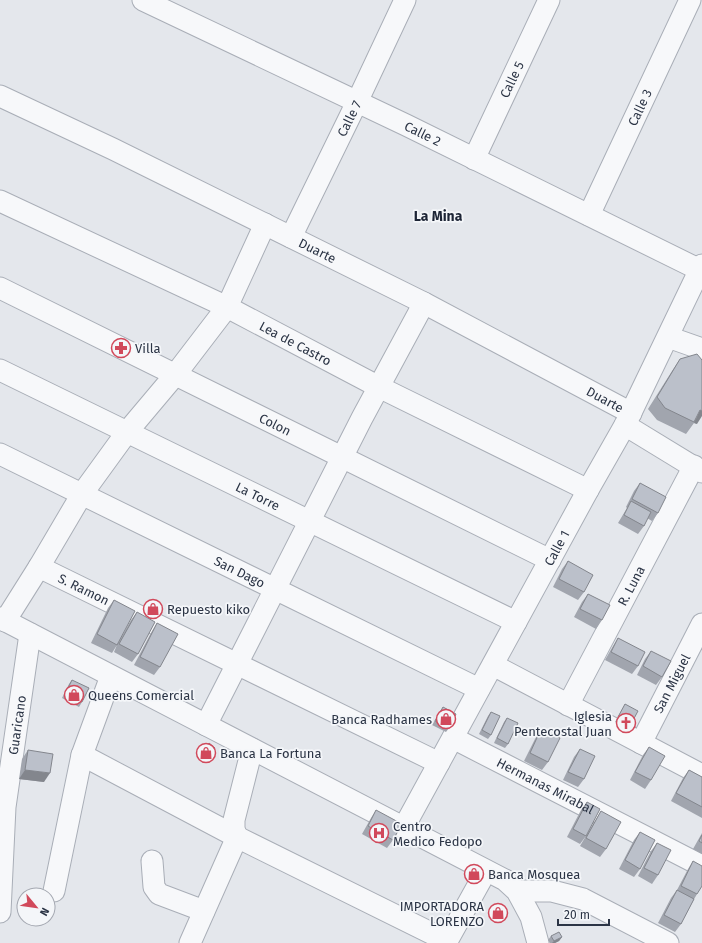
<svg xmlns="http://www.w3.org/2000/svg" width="702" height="943" viewBox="0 0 702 943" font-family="'Fira Sans',sans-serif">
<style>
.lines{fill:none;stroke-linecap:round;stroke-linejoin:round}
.minor-casing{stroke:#a9aeb7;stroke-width:23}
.minor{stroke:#f7f8fa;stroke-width:21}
.wall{fill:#a1a5ae}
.shaded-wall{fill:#83868d}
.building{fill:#bbc0ca;stroke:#83868d}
.labels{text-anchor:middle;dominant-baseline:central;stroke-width:3.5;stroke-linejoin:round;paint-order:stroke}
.street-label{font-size:13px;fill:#2b3445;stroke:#f4f6f9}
.poi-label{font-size:13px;fill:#2b3445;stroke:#f4f6f9;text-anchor:start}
.neighbourhood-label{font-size:14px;font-weight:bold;fill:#1d2536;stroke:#f4f6f9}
</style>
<rect width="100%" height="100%" fill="#e4e7ec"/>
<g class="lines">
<defs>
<g id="minor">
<path id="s1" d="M143 0 406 125 700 270"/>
<path id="s2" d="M0 96 113 149 424 303 631 413"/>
<path id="s3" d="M474 159 549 0"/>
<path id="s4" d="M0 201 227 307 379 387 588 490"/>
<path id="s5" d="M589 215 690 0"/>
<path id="s6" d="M291 237 357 102 405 0"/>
<path id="s7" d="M0 288 550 560"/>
<polyline points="668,337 702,349"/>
<path id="s8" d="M0 370 516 622"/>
<polyline points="625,425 702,472"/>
<path id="s9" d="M0 454 479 689"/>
<path id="s10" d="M39 567 439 763"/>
<polyline points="0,618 505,880 517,891 531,917 538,943"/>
<polyline points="5,621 39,567 82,494 127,432 175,375 227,307 265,224"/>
<polyline points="493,665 702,775"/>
<path id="s11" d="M568 705 694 466"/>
<polyline points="206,725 362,418 424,303"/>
<path id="s12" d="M453 738 702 866"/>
<path id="s13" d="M641 743 702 624"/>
<polyline points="82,755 237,837 447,941"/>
<path id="s14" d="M404 827 588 490 625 425 702 265"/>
<polyline points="152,861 154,887 159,894 204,911"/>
<polyline points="54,891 82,755 111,676"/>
<polyline points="517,891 552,891 583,899 668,943"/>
<path id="s15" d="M0 912 5 807 30 634"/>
<polyline points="190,943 237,837 234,829 234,820 252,749"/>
<polyline points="446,943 486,871"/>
</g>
</defs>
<use href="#minor" class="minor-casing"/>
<use href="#minor" class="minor"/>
</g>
<g class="wall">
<polygon points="680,359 697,424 694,423 686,434 657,420 648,409 672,371"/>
<polygon points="640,483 658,513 652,521 647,518 644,526 638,534 618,523 627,508 626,507 634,491"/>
<polygon points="568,561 584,592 578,600 553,587 562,569"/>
<polygon points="588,594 602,620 596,629 574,617 582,602"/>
<polygon points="114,600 118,643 131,620 137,612 138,654 132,662 114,652 117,645 112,653 91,643 108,608"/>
<polygon points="157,623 160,667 154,675 134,665 152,631"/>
<polygon points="618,638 638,666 632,674 605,660 613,646"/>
<polygon points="651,651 662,677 656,685 637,675 645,659"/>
<polygon points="72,680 82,702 79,707 62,698 69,684"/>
<polygon points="625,704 631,724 628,728 615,722"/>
<polygon points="443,707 449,728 446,732 432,725"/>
<polygon points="491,712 491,735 488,739 479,734 488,716"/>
<polygon points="507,718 508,744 505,748 494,743 504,722"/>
<polygon points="541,729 548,762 542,770 524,761 536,737"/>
<polygon points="209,743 215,748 207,759 201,755"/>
<polygon points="649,747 651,780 645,789 630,780 643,755"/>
<polygon points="580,749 584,779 578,787 563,780 574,757"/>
<polygon points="28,750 44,782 19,779 22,759"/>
<polygon points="689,770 702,777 702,818 671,801 683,778"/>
<polygon points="587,802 586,836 580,844 567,837 581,810"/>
<polygon points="376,810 393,840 387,848 362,834 371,818"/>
<polygon points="601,811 606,849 600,857 580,846 596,819"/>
<polygon points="640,832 640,869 634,877 619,869 634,840"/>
<polygon points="702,833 702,854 693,849"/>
<polygon points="657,843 658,875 652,884 638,876 651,851"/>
<polygon points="693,861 697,894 693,901 681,924 675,932 658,923 671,898 677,890 688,869"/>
<polygon points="476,866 478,873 475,877 471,875"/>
<polygon points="551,936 562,937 559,941 555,943 550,943 548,940"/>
</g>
<g class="shaded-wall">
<polygon points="700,410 702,411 702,416 697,424 694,423"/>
<polygon points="25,770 50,773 44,782 19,779"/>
<polygon points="562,937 559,941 555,943 552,943 554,941"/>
</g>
<g class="building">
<polygon points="697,354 702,360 702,411 700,410 694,422 665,408 657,397 680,359"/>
<polygon points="640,483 666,497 658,513 632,499"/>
<polygon points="631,501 651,512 644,526 624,515"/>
<polygon points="568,561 593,575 584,592 559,579"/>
<polygon points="588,594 610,605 602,620 580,609"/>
<polygon points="114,600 135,611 117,645 97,634"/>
<polygon points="137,612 155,622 138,654 119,644"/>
<polygon points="157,623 178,634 160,667 140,657"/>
<polygon points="618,638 645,652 638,666 611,652"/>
<polygon points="651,651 671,661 662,677 643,666"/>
<polygon points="72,680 89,688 82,702 65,694"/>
<polygon points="625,704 638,711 631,724 618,717"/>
<polygon points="443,707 456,714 449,728 435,721"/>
<polygon points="491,712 500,716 491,735 482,730"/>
<polygon points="507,718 518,723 508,744 497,738"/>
<polygon points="541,729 560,738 548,762 530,753"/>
<polygon points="209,743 215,748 210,755 204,751"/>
<polygon points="649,747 665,756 651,780 635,772"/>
<polygon points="580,749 595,756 584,779 568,772"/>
<polygon points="28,750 53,754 50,773 25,770"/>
<polygon points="689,770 702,777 702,807 676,793"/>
<polygon points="587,802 600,809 586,836 573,829"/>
<polygon points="376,810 402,824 393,840 368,826"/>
<polygon points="601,811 621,822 606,849 586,838"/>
<polygon points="640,832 655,840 640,869 625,860"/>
<polygon points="702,835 702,843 699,841"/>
<polygon points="657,843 671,850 658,875 644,868"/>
<polygon points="693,861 702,866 702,886 697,894 681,886"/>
<polygon points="476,866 481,868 478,873 474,871"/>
<polygon points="677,890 694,899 681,924 664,915"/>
<polygon points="559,932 562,937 554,941 551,936"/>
</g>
<defs>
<symbol id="pharmacy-ring" viewBox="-11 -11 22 22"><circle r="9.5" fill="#f4f6f9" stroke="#d1495b" stroke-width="1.5"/><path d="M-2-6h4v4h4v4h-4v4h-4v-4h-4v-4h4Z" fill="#d1495b"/></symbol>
<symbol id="shop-ring" viewBox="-11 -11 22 22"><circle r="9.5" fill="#f4f6f9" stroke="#d1495b" stroke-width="1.5"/><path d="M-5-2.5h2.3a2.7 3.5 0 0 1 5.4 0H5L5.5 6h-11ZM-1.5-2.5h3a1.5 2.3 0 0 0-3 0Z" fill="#d1495b"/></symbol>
<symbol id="church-ring" viewBox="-11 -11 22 22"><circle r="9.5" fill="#f4f6f9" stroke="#d1495b" stroke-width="1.5"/><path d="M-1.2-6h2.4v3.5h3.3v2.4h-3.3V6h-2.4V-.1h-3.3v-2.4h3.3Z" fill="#d1495b"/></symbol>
<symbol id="hospital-ring" viewBox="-11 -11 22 22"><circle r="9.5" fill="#f4f6f9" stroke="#d1495b" stroke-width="1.5"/><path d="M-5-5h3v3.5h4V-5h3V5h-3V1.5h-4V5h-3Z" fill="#d1495b"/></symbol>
</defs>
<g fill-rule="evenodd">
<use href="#pharmacy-ring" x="110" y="337" width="22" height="22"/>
<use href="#shop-ring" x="142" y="598" width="22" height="22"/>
<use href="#shop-ring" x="63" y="684" width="22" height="22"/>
<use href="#shop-ring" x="435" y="708" width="22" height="22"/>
<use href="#church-ring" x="615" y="712" width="22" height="22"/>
<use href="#shop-ring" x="195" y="742" width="22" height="22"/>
<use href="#hospital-ring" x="368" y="822" width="22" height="22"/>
<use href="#shop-ring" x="463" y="863" width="22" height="22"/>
<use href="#shop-ring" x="487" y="902" width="22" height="22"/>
</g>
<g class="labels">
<g class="street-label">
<text stroke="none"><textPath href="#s3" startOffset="88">Calle 5</textPath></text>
<text stroke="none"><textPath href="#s5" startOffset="119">Calle 3</textPath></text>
<text stroke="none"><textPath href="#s6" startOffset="132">Calle 7</textPath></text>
<text stroke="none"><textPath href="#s1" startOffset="310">Calle 2</textPath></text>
<text stroke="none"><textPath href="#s2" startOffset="353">Duarte</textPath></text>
<text stroke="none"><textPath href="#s4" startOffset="328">Lea de Castro</textPath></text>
<text stroke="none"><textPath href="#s2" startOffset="677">Duarte</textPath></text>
<text stroke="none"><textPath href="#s7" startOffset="307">Colon</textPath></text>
<text stroke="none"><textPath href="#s8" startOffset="287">La Torre</textPath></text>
<text stroke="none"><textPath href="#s14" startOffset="318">Calle 1</textPath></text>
<text stroke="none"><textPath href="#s9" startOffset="267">San Dago</textPath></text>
<text stroke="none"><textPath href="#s11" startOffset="135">R. Luna</textPath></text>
<text stroke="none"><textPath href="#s10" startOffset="50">S. Ramon</textPath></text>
<text stroke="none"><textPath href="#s13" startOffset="67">San Miguel</textPath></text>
<text stroke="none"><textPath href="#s15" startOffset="188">Guaricano</textPath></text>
<text stroke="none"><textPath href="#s12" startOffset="104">Hermanas Mirabal</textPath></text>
</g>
<g class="poi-label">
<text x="135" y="348">Villa</text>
<text x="167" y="609">Repuesto kiko</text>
<text x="88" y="695">Queens Comercial</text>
<text x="612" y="716" text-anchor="end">Iglesia<tspan x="612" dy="15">Pentecostal Juan</tspan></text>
<text x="432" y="719" text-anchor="end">Banca Radhames</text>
<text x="220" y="753">Banca La Fortuna</text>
<text x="393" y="826">Centro<tspan x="393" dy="15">Medico Fedopo</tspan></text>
<text x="488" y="874">Banca Mosquea</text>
<text x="484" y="906" text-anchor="end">IMPORTADORA<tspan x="484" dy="15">LORENZO</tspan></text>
</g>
<g class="neighbourhood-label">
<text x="438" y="216">La Mina</text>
</g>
</g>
<g transform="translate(36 907) rotate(119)"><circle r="19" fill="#f4f6f9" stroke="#a4a8b1"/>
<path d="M0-3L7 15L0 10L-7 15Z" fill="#d1495b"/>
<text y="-6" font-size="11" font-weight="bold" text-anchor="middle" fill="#2b3445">N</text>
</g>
<path d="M558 919v6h51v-6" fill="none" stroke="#2b3445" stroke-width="2"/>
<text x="564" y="919" font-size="12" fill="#2b3445" stroke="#f4f6f9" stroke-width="3" paint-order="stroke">20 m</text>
</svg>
